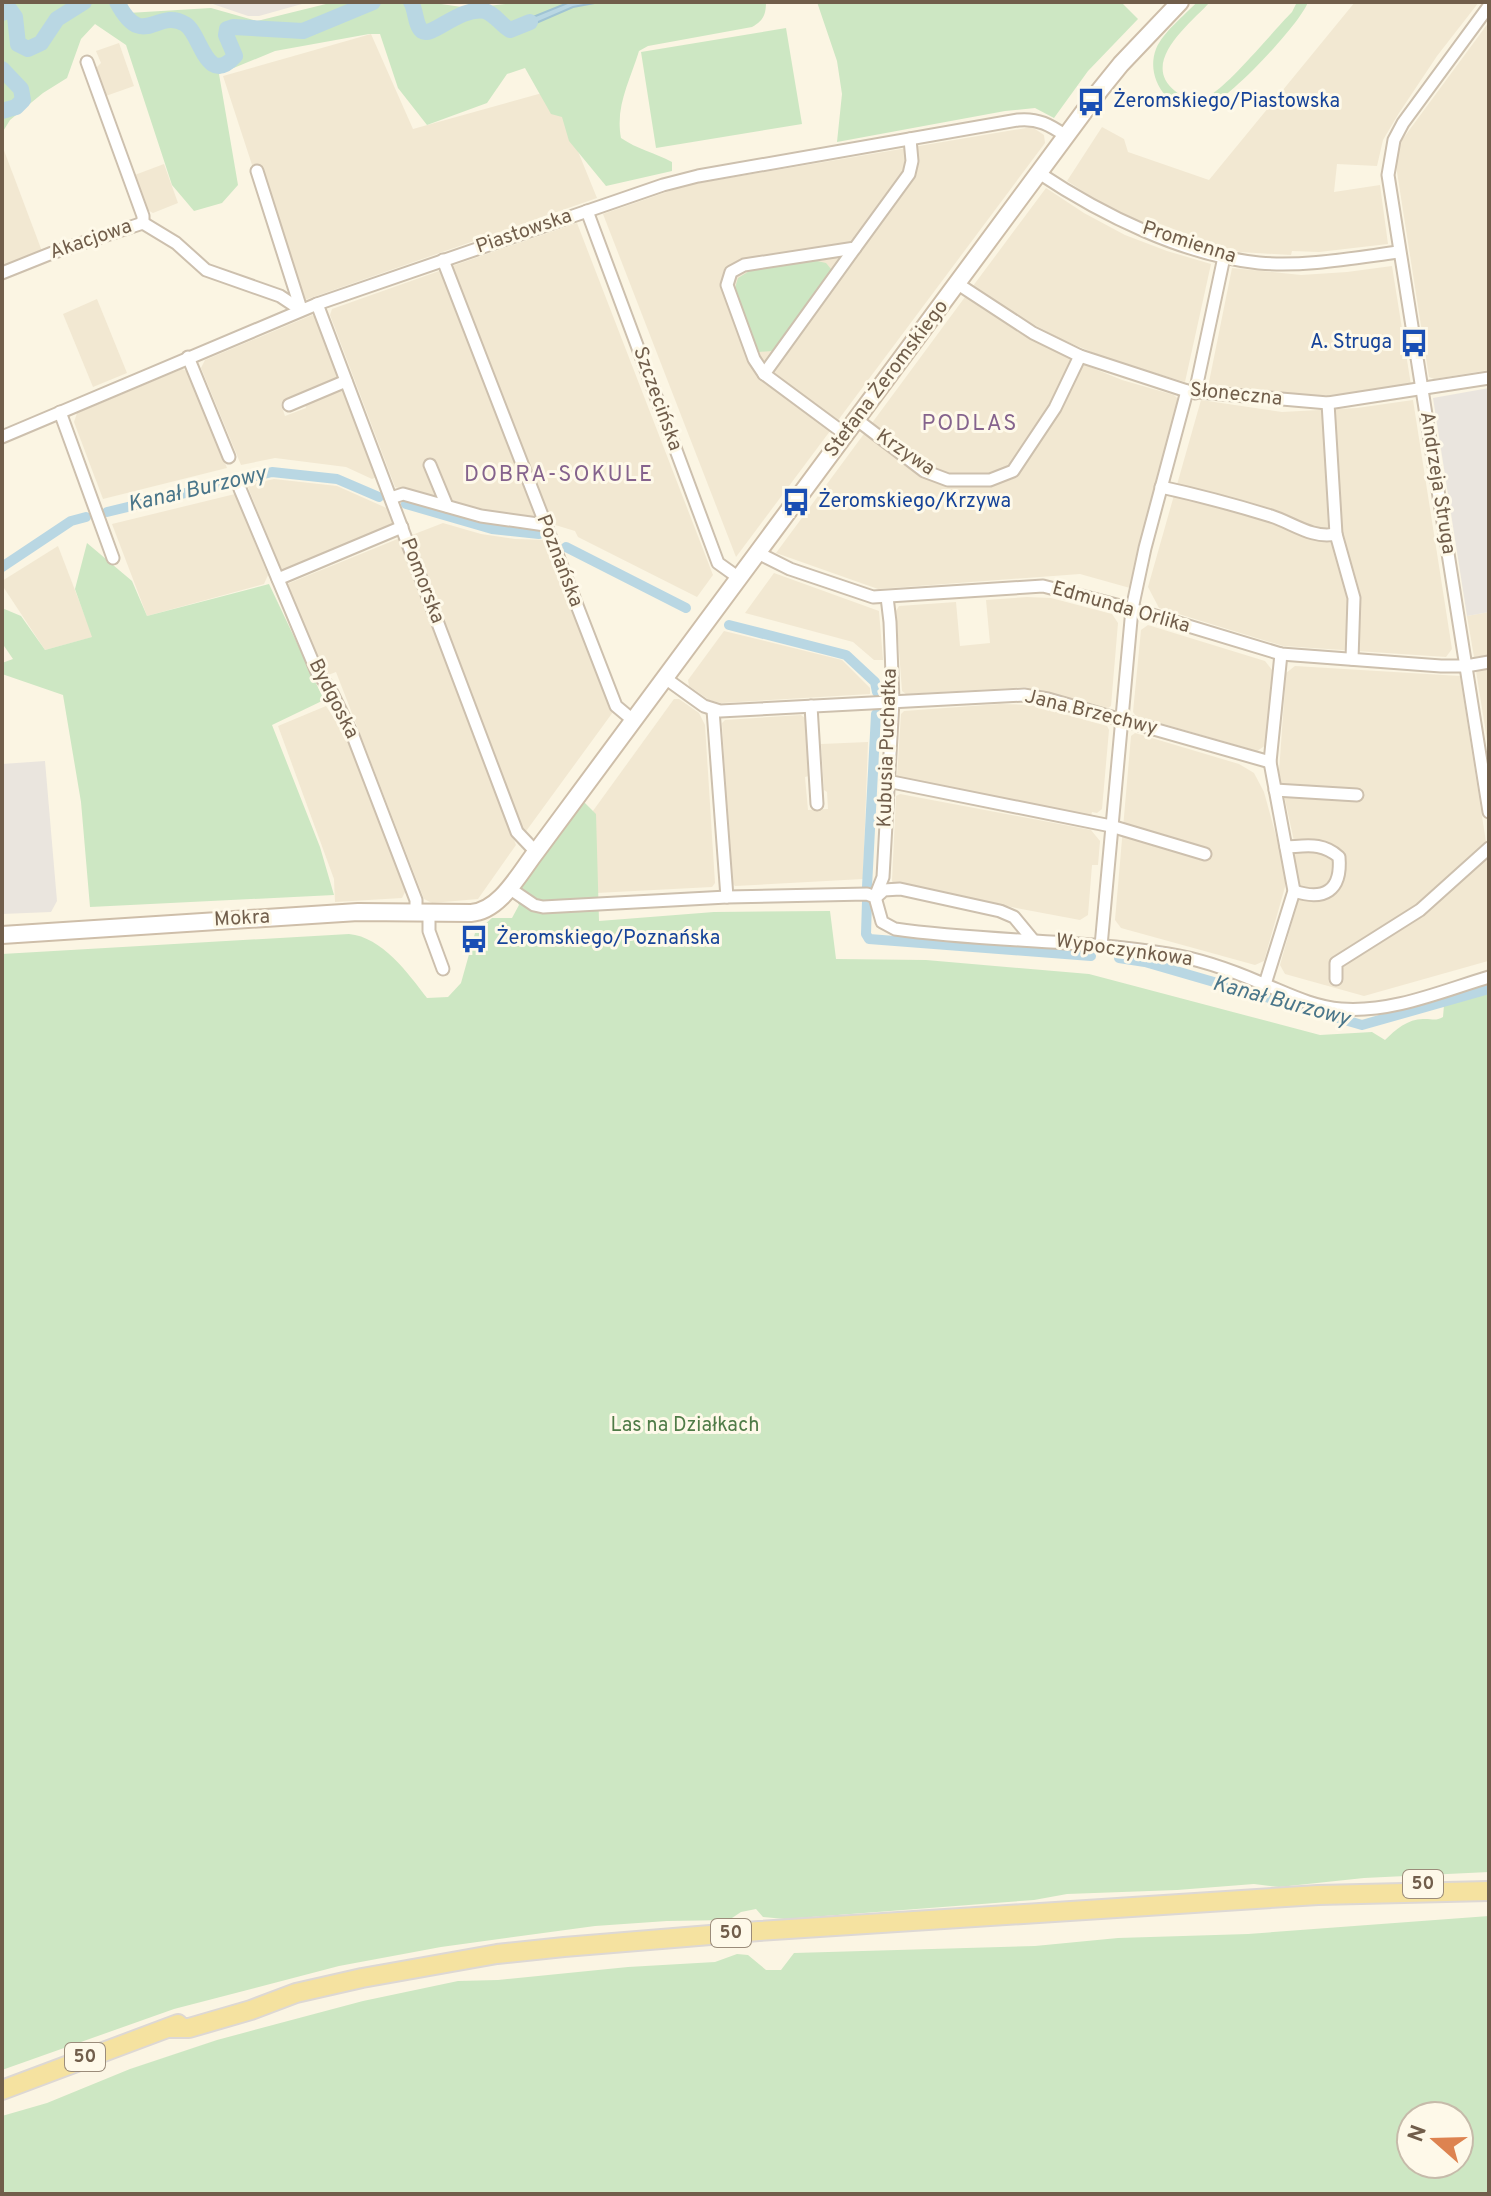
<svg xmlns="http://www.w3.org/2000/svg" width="1491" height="2196" viewBox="0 0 1491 2196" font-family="Overpass,sans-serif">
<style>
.residential{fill:#f2e8d2}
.industrial{fill:#eae5de}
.green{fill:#cde7c3;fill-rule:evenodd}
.water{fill:#b9d7e3;stroke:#a0c4d4;stroke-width:2}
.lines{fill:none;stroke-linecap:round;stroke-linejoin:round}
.canal{stroke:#b9d7e3;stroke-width:10}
.river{stroke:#b9d7e3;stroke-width:16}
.street-casing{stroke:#cdc0ae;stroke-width:15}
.secondary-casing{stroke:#cebea9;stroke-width:20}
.primary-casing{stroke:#ddd8d4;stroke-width:22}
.street{stroke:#fff;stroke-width:11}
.secondary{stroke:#fff;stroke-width:16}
.primary{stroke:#f5e2a0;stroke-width:18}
.labels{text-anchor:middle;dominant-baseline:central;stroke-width:6;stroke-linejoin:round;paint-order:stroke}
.shield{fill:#fef9e9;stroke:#9b8c7a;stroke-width:2}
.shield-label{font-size:18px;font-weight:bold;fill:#715e4b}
.transit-label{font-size:20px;fill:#164399;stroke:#fef9e9;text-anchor:start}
.street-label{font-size:20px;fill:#715e4b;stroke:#fef9e9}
.park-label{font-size:20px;fill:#4f7b47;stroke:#fef9e9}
.neighbourhood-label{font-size:22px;letter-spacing:2px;fill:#85638d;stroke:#fef9e9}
.water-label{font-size:22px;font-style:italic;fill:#4a768a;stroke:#fef9e9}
</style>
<rect width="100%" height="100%" fill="#fbf5e3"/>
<g class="residential">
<polygon points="1355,2 1479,2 1437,56 1399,113 1383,140 1377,166 1337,164 1334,192 1380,185 1388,244 1319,252 1292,251 1291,255 1240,252 1191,240 1192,236 1147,219 1143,223 1098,201 1067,181 1102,127 1124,139 1128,152 1209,180"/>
<polygon points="1489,22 1489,370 1434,379 1429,377 1397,172 1397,154 1402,140"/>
<polygon points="371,34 413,129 553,90 597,198 302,301 254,171 223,76"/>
<polygon points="119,43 134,86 103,97 93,71 101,63 96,51"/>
<polygon points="1032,127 1044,135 1045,143 736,557 603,214 687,185"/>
<polygon points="2,145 43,254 2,269"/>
<polygon points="164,164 178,203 153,213 144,208 132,176"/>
<polygon points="1046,188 1084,213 1125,235 1167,251 1211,264 1185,382 1108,359 1061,339 1016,315 973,286"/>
<polygon points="577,223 713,575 697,597 578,537 575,531 552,524 452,266"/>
<polygon points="1392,266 1411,385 1363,393 1311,396 1260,394 1208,387 1232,268 1301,275 1347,272"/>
<polygon points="442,270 539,519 485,514 395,487 330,315 332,309"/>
<polygon points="965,297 1018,332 1073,360 1122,380 1174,395 1178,399 1130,588 1080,574 878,589 776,553"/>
<polygon points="97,299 127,373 93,387 63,314"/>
<polygon points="312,315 319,318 341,375 338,382 281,404 285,416 306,408 305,403 344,387 379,476 372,479 346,467 275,458 241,465 201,368 205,360"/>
<polygon points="182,369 189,372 227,468 103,499 74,422 77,413"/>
<polygon points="1201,400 1282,412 1357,408 1413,400 1452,649 1446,657 1283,646 1159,608 1148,587"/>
<polygon points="274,479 337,486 391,510 394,519 391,526 282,572 247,485"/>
<polygon points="235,494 268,575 264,584 147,616 112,524"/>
<polygon points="443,523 481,534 515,539 546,540 613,712 524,834 412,535"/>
<polygon points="400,538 402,539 516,845 478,899 432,903 424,899 336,672 323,677 287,584"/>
<polygon points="58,546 93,637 45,650 2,585 2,581"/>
<polygon points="774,573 879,611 883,660 874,660 853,642 745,613"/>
<polygon points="1027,597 1051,598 1112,614 1118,623 1111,706 1108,708 1025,687 906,694 902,691 896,611 899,606 956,602 960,646 990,643 986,600"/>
<polygon points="1489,612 1489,655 1474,657 1467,616"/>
<polygon points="1148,625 1265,661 1272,670 1266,745 1257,751 1136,716 1133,712 1141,630"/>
<polygon points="724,631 842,660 870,688 870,694 721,703 709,700 689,686 688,680"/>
<polygon points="1295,666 1460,676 1489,861 1488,961 1364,996 1285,974 1280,965 1296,908 1294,841 1279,772 1286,673"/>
<polygon points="1489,669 1489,752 1476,671"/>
<polygon points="674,699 679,699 699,713 705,725 715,883 712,887 538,896 535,891"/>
<polygon points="1000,704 1031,705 1107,726 1109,730 1102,809 1097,813 1092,812 1091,816 901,779 897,776 901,714 904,711"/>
<polygon points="326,706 349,742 406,890 402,898 335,902 334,879 278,726"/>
<polygon points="801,715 805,718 809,776 805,777 808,810 828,809 827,792 824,790 821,744 868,742 863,879 735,886 731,882 722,723 725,720"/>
<polygon points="1135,733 1239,764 1254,773 1264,792 1285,869 1285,887 1264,961 1255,965 1121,928 1115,920 1131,736"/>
<polygon points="900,794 1091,830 1100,841 1098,865 1092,865 1088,915 1080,920 895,885 892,881 896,796"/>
</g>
<g class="industrial">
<polygon points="207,2 309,2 259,16 248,16"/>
<polygon points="1489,388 1489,612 1467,616 1433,398"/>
<polygon points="45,761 57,901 51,912 2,914 2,764"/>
</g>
<g class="green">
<path d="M2 2H124L128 13 211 8 257 21 334 2H427L469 8 524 2H766C766 15 763 21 752 27L648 46 639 51C630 81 615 106 621 138 637 149 655 153 672 162V171L606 186 569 141 562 117 551 114 525 68 507 74 487 103 427 125 398 88 380 34H369L275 51 219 74 238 185 222 203 194 211 172 185 126 45 95 24 81 39 67 78 43 93 10 120 2 133Z"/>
<polygon points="817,2 1121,2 1138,19 1088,71 1054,118 1035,108 1005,111 837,142 842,94 837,61"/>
<path d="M1197 2H1210C1191 23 1139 62 1175 91 1186 100 1198 100 1210 95 1229 85 1274 30 1292 12L1297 2H1308C1301 23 1227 102 1205 108 1172 116 1144 80 1156 49 1163 32 1184 16 1197 2Z"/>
<polygon points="786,28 802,124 656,148 641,52"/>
<polygon points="813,260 826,263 831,269 829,275 772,351 759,352 734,291 738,278 751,270"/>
<polygon points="87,543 132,581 147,616 269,584 324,700 272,725 320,847 334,895 90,907 81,802 63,695 2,674 2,663 13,659 2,643 2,608 21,616 45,650 92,637 75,589"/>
<path d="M581 799 596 814 599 921 714 912 830 911 836 959 926 960 1089 974 1320 1035 1372 1032 1385 1040C1396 1029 1409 1018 1425 1019 1433 1019 1436 1021 1443 1017L1444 1005 1489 992V1872L1364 1878 1279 1887 1254 1884 1177 1890 1067 1894 1034 1900 785 1919 763 1917 756 1909 741 1912 729 1920 667 1921 595 1926 441 1947 339 1966 174 2009 2 2070V954L349 934C382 937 408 973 427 998L448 997 461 983 475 933 492 918H512L519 905 512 892Z"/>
<path d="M1489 1916V2194H2V2116L47 2103 130 2069 217 2040 363 2001 458 1981 498 1980 628 1967 715 1962 737 1954 748 1955 766 1970H781L794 1953 1035 1946 1118 1938 1248 1934ZM1411 2116H1459V2164H1411Z"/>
</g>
<polygon class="water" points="570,2 600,2 573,7 513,33 506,28"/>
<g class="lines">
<g class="canal">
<polyline points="406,504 492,529 539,534"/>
<polyline points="107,512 272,472 337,479 379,497"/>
<polyline points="566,547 686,608"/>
<polyline points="2,567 71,521 86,517"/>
<polyline points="729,625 846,655 875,682 877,692"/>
<polyline points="867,887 876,714"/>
<polyline points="867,901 866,934 869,939 1091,956"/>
<polyline points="1119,958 1145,962 1362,1025 1489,989"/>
</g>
<g class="river">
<path d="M117 2C143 52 157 7 185 24 201 33 206 88 235 56L226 35 227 29 233 27 303 31 373 2"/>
<path d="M411 2C416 10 415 25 422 31 432 38 460 6 485 11 495 14 501 25 510 30L530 22"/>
<polyline points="2,13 10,10 15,17 18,44 28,49 41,43 57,19 84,2"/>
<polyline points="2,69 21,89 23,100 16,107 2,111"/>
</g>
<defs>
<g id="street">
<polyline points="1489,6 1403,123 1394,140 1388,175 1489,812"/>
<polyline points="87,62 143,216 143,223"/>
<polyline points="257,171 301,309"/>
<path d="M1039 173C1102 215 1183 255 1259 263 1305 267 1353 258 1399 252"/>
<polyline points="587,211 718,563 739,578"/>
<polyline points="443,260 616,706 634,721"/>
<polyline points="2,273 52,253 143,223 176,243 206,270 280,296 301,310"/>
<polyline points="958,284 1033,333 1080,356 1187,391 1328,403 1489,378"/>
<polyline points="317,304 517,832 536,852"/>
<polyline points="188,357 229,457"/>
<polyline points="764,374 855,248"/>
<polyline points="1195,393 1224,257"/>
<polyline points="1328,403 1336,534 1354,598 1352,659"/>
<polyline points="289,405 346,381"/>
<polyline points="60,412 113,558"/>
<polyline points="856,419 924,471 948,480 990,480 1013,471 1055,408 1080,356"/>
<polyline points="845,434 764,374 754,359 727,285 731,272 744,265 855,248 909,174 912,161 910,139"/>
<path d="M2 437 317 304 663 185 698 176 1018 120C1038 118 1050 125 1066 136"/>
<polyline points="430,465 447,506"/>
<path d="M1161 487C1198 495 1235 505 1271 516 1293 523 1312 539 1336 534"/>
<polyline points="240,489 317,672 330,689 353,736 416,900 416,913"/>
<polyline points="391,498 403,494 481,516 545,525"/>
<polyline points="758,553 790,569 873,597 1043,586 1132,609 1281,654 1441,666 1466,666 1489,662"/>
<polyline points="278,579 402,527"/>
<polyline points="665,678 704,706 720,711 1024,695 1048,699 1270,762"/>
<polyline points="811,706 817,804"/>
<polyline points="713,710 727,897"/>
<polyline points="887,781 1111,826 1205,854"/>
<polyline points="1275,790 1357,795"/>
<path d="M1286 847C1307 846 1322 842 1339 857 1342 891 1324 901 1294 891"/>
<path d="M509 888 534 905 543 907 727 897 867 894 875 897 882 922 895 929C985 942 1077 939 1168 954 1200 959 1231 970 1261 983 1286 993 1313 1007 1341 1009 1392 1013 1442 991 1489 977"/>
<polyline points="875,897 883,877 893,701 890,622 887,597"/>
<polyline points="876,897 884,890 900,889 1000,911 1014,917 1033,940"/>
<polyline points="429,913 429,931 443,969"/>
<polyline points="1101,946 1132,609 1145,548 1187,391"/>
<polyline points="1336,979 1336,963 1420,910 1489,848"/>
<polyline points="1265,984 1294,891 1270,762 1281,654"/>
</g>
<path id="secondary" d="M2 935 358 912 471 913C500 911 519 874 536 852L1100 90 1121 64 1180 2"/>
<g id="primary">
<polyline points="169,2028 189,2028 251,2010 296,1993 362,1978 497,1954 564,1947 759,1931 1318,1895 1489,1891"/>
<polyline points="2,2090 178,2024"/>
</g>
</defs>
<use href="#street" class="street-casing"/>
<use href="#secondary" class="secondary-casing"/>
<use href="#primary" class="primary-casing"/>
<use href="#street" class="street"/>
<use href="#secondary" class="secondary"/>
<use href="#primary" class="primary"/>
</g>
<defs>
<symbol id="bus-bare" viewBox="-9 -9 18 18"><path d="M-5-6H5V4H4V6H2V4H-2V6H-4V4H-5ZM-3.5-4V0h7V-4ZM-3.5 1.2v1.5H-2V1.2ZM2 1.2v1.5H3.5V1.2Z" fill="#1a4fb4" stroke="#fef9e9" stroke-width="2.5" paint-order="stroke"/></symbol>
</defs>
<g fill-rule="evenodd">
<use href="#bus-bare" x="1071" y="82" width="40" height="40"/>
<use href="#bus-bare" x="1394" y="323" width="40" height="40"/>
<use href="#bus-bare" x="776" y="482" width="40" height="40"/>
<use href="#bus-bare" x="454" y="919" width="40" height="40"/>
</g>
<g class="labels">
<g class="shield">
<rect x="1403" y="1870" width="40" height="28" rx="6"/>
<rect x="711" y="1919" width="40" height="28" rx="6"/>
<rect x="65" y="2043" width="40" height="28" rx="6"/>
</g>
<g class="shield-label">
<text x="1423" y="1884">50</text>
<text x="731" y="1933">50</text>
<text x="85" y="2057">50</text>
</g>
<g class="transit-label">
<text x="1113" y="102">Żeromskiego/Piastowska</text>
<text x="1392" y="343" text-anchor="end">A. Struga</text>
<text x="818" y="502">Żeromskiego/Krzywa</text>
<text x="496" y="939">Żeromskiego/Poznańska</text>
</g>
<g class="street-label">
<text transform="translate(524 232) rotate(-19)">Piastowska</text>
<text transform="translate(91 240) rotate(-19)">Akacjowa</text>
<text transform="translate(1189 243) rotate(18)">Promienna</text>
<text transform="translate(887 379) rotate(-53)">Stefana Żeromskiego</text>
<text transform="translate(1236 395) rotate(6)">Słoneczna</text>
<text transform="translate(657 399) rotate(70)">Szczecińska</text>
<text transform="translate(905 453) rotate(34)">Krzywa</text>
<text transform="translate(1437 483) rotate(81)">Andrzeja Struga</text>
<text transform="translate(559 561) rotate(69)">Poznańska</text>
<text transform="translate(422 581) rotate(69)">Pomorska</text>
<text transform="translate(1121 608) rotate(16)">Edmunda Orlika</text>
<text transform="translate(333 699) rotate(63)">Bydgoska</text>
<text transform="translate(1091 713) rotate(14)">Jana Brzechwy</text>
<text transform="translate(888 748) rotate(-88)">Kubusia Puchatka</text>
<text transform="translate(242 919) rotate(-3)">Mokra</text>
<text transform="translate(1124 951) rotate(8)">Wypoczynkowa</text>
</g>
<g class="park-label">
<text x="685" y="1426">Las na Działkach</text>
</g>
<g class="neighbourhood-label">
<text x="970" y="424">PODLAS</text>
<text x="559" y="475">DOBRA-SOKULE</text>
</g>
<g class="water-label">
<text transform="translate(197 490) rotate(-13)">Kanał Burzowy</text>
<text transform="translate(1281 1002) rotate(15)">Kanał Burzowy</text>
</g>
</g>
<rect width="1491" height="2196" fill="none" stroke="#715e4b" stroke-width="8"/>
<g transform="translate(1435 2140) rotate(290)"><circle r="38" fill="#fef9e9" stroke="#c6bbaa" stroke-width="2"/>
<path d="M0-6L14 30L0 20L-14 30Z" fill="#dd8350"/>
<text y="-12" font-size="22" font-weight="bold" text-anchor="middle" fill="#715e4b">N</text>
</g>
</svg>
